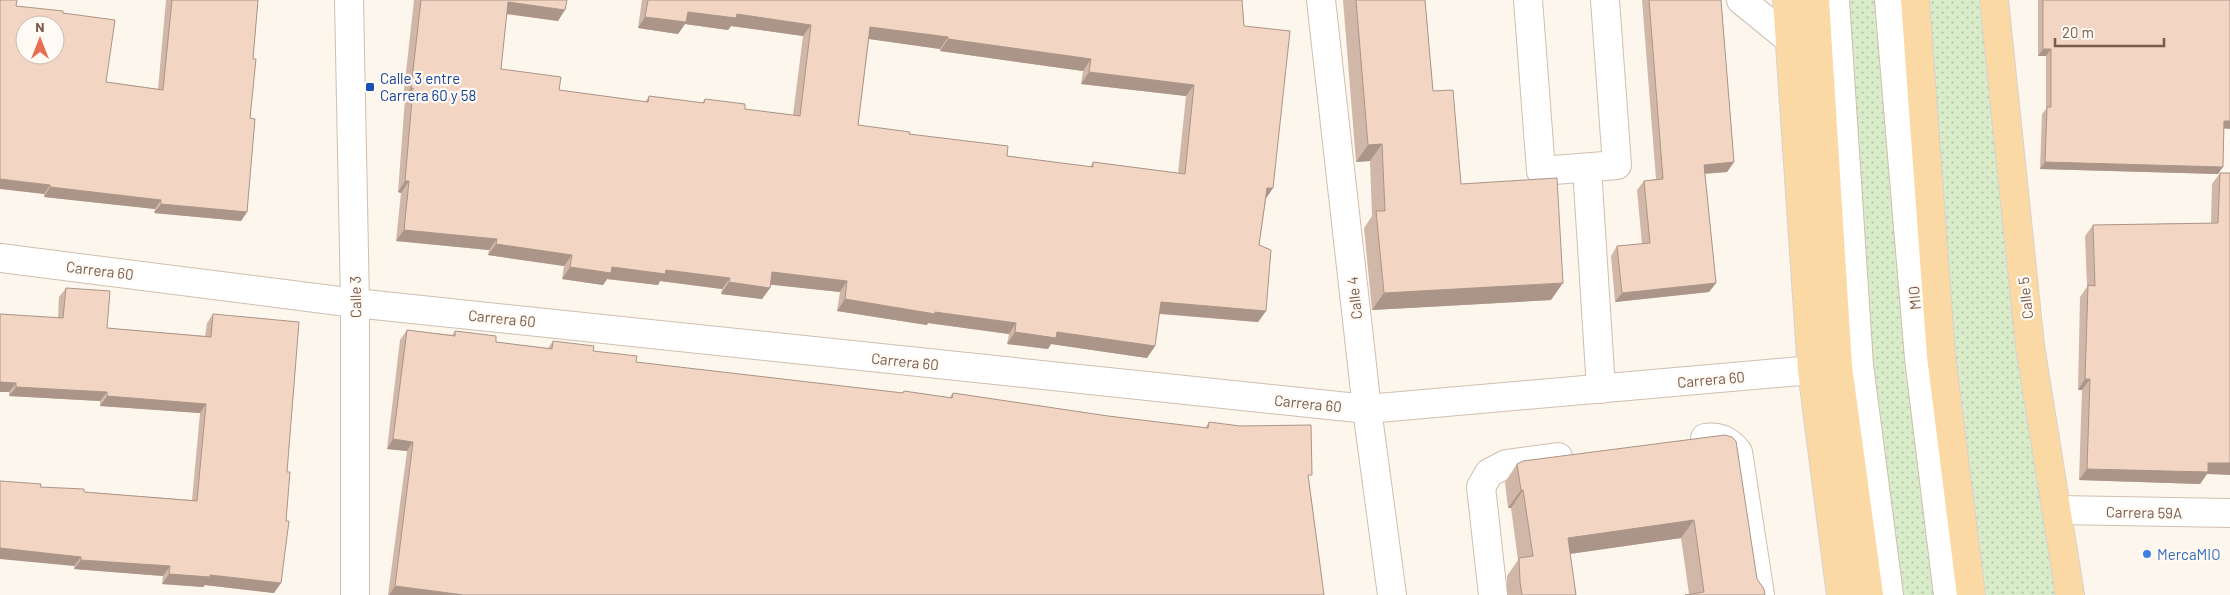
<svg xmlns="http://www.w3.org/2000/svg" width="2230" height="595" viewBox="0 0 2230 595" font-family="Barlow,sans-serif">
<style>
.grass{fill:url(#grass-dots)}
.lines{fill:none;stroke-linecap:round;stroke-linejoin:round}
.minor-casing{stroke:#d1beb0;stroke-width:30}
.major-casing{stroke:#dad1cd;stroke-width:30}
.minor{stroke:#fff;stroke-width:28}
.major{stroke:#fbd9a5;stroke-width:28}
.wall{fill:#d1b7a8;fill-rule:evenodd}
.shaded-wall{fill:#aa9588}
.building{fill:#f3d5c3;stroke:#aa9588;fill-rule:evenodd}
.transit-dot{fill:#1a4fb4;stroke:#fffaf3;stroke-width:2}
.shop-dot{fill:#3f7fe0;stroke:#fffaf3;stroke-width:2}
.labels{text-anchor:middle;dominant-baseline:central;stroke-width:4.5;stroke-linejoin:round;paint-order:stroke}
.transit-label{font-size:15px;fill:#164399;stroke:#fffaf3;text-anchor:start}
.street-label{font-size:15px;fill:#7a5c4d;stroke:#fffaf3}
.shop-label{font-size:15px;fill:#366cbe;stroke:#fffaf3;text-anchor:start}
</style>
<defs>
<pattern id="grass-dots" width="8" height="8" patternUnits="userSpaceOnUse" patternTransform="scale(1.25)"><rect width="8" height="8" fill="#d8ecc9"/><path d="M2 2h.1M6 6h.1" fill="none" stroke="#b4c2a5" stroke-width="1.8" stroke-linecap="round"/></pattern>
</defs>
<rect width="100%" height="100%" fill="#fdf6ec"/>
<polygon class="grass" points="1835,0 1994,0 2070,595 1889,595"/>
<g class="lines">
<defs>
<g id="minor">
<polyline points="349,0 355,303 355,595"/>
<polyline points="1321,0 1367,409 1392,595"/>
<polyline points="1528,0 1541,171 1617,165 1605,0"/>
<polyline points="1741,0 1789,39"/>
<polyline points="1835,0 1859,365 1889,595"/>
<polyline points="1889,0 1919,358 1948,595"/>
<polyline points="1587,168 1601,389"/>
<polyline points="0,258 355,303 1367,409 1812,370"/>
<path d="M1705 438C1720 436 1729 441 1738 452L1760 595"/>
<polyline points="2058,510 2230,513"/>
<polyline points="1493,595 1481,487 1489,473 1506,464 1558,457"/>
</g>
<g id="major">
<polyline points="1787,0 1812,370 1841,595"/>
<polyline points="1815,0 1838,367 1869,595"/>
<polyline points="1915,0 1941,356 1971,595"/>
<polyline points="1994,0 2030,346 2070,595"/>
</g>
</defs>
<use href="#minor" class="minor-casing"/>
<use href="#major" class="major-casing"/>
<use href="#minor" class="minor"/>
<use href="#major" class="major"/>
</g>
<g class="wall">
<polygon points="166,0 258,0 253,59 247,212 241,221 154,213 155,209 44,197 44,194 16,6 63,13 106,82 158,89"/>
<path d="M414 0H567L558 21 506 14 501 69 559 90 645 102 649 96 702 103 705 99 745 109 793 115 803 36 731 26 728 30 685 24 678 34 638 28 642 0H1242L1244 26 1266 200 1259 245 1266 311 1258 322 1159 314 1155 346 1147 358 1051 344 1048 349 1007 344 1009 334 928 323 927 325 837 311 840 292 770 284V288L762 299 721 294 722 289 660 281 658 285 607 279 603 285 562 279 564 266 488 255 489 250 396 241 401 193 398 192 405 99H403ZM869 39 940 49V51L1083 71 1081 84 1186 96 1178 173 1093 162 1090 167 1007 156 909 134 858 125Z"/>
<polygon points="1343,0 1425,0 1433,91 1461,184 1551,300 1372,310 1364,228 1372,216 1370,161 1356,162"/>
<polygon points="1642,0 1721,0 1734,162 1727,172 1705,174 1716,283 1709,292 1615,302 1611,256 1617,246 1642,244 1637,190 1644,181 1656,179"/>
<polygon points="2038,0 2230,0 2224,128 2218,174 2040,169 2042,114 2046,109 2046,56 2038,56"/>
<polygon points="2220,173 2230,173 2207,474 2200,484 2079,480 2082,390 2078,390 2080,297 2087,287 2085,236 2093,225 2211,223 2212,184"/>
<polygon points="66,288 107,328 205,336 207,323 213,314 274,593 205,585 203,587 162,584 163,576 74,569 74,566 40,487 84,492 192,500 200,413 100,406 100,401 9,396 9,392 0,392 0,314 58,318 59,297"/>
<polygon points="407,330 452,335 455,331 496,342 548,348 553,341 636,362 902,393 904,391 949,398 953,393 1108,416 1205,428 1209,422 1309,480 1324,595 388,595 407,451 387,449 400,340"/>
<polygon points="1725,435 1757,579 1764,589 1689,594 1681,538 1570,554 1576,595 1507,595 1507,576 1518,560 1511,508 1508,508 1505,482 1517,464"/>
</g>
<g class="shaded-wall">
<polygon points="508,2 565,10 558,21 500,13"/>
<polygon points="688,12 737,14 811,25 803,36 731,26 728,30 685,24 678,34 638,28 645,17"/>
<polygon points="870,27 948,37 940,49 862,38"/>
<polygon points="948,39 1091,59 1083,71 940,51"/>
<polygon points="2043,49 2051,49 2046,56 2038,56"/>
<polygon points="1089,72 1194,85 1186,96 1081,84"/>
<polygon points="411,88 413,88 405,99 403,99"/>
<polygon points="2224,121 2230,121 2230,129 2219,128"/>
<polygon points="1382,144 1370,161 1356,162 1368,145"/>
<polygon points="1734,162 1727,172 1697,174 1704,165"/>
<polygon points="2045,162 2223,167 2218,174 2040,169"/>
<polygon points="0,179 50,185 44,194 0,189"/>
<polygon points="405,181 409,181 401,193 398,192"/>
<polygon points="50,187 161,200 155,209 44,197"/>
<polygon points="1267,188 1273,188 1265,200"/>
<polygon points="161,204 247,212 241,221 154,213"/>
<polygon points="404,230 497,239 489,250 396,241"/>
<polygon points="496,244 572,255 564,266 488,255"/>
<polygon points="570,267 612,267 666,270 730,278 722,289 660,281 658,285 607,279 603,285 562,279"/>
<polygon points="772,272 847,281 840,292 764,284"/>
<polygon points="729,282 770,288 762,299 721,294"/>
<polygon points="1563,283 1551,300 1372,310 1384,293"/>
<polygon points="1716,283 1709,292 1615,302 1622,293"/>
<polygon points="845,299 935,312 1016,323 1009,334 928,323 927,325 837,311"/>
<polygon points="1161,302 1266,311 1258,322 1153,313"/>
<polygon points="1015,332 1057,332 1155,346 1147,358 1051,344 1048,349 1007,344"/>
<polygon points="2085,379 2090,379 2082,390 2078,390"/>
<polygon points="0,382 16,383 9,392 0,392"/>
<polygon points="16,387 107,392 100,401 9,396"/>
<polygon points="107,396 206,404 200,413 100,406"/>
<polygon points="393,439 413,442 407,451 387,449"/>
<polygon points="2208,463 2230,463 2230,475 2207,474 2200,484 2079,480 2087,469"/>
<polygon points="1521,490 1523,490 1511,508 1508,508"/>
<polygon points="1694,520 1681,538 1555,556 1568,538"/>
<polygon points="0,548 81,557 74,566 0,559"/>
<polygon points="81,560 170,566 163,576 74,569"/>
<polygon points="169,574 210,575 281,583 274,593 205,585 203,587 162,584"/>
<polygon points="395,586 464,595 389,595"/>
</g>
<g class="building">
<path d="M0 0H17L16 6 63 11V13L115 20 106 82 163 90 172 0H258L253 59H256L250 118 255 119 247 212 161 204V200L50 187V185L0 179ZM25 25H55V55H25Z"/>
<path d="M421 0H567L565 10 508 2 501 69 561 77 559 90 648 102 649 96 704 103 705 99 745 104V109L800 116 811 25 737 14 736 18 688 12 686 22 645 17 648 0H1242L1244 26 1290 31 1273 188H1267L1259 245 1271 250 1266 311 1161 302 1155 346 1057 332 1056 338 1015 332 1016 323 935 312V314L845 299 847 281 772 272 770 288 729 282 730 278 666 270 665 274 612 267 611 273 570 267 572 255 496 244 497 239 404 230 409 181H405L413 88H411ZM870 27 948 37V39L1091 59 1089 72 1194 85 1185 174 1093 162V167L1007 156 1008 146 909 134 910 132 858 125Z"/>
<polygon points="1356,0 1425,0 1433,91 1453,90 1461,184 1557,178 1563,283 1384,293 1376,211 1385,211 1382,144 1368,145"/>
<polygon points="1649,0 1721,0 1734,162 1704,165 1716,283 1622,293 1617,246 1650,243 1644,181 1663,179"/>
<polygon points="2043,0 2230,0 2230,121 2224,121 2223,167 2045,162 2047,107 2051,107 2051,49 2043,49"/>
<polygon points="2220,173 2230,173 2230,463 2208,463 2208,472 2087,469 2090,379 2085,379 2088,285 2095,286 2093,225 2218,223"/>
<polygon points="66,288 110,291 107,328 211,337 213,314 299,322 287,472 290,472 286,521 289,521 281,583 210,575 210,577 169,574 170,566 81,560 81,557 0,548 0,481 41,484 40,487 84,489 84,492 197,501 206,404 107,396 107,392 16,387 16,383 0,382 0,314 63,318"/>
<polygon points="407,330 455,336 455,331 496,336 496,342 552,349 553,341 594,346 593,351 637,356 636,362 903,393 904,391 952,398 953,393 1108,416 1208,428 1209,422 1240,426 1311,425 1312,475 1308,475 1324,595 464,595 395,586 413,442 393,439"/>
<polygon points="1725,435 1732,437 1736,441 1757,579 1764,589 1765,595 1685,595 1704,592 1694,520 1568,538 1576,595 1522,595 1520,582 1519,558 1533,556 1523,490 1521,490 1517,464 1523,461"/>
</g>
<rect class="transit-dot" x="365" y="82" width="10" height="10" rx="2.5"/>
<circle class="shop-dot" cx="2147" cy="554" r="5"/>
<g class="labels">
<g class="transit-label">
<text x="380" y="78">Calle 3 entre<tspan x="380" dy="17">Carrera 60 y 58</tspan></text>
</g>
<g class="street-label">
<text transform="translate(100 270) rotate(7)">Carrera 60</text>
<text transform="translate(355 297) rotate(-91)">Calle 3</text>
<text transform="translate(1354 298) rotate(-96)">Calle 4</text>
<text transform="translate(1914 298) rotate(-95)">MIO</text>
<text transform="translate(2025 298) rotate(-96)">Calle 5</text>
<text transform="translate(502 318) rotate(6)">Carrera 60</text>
<text transform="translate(905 361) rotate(6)">Carrera 60</text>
<text transform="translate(1711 379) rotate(-5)">Carrera 60</text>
<text transform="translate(1308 403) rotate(6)">Carrera 60</text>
<text transform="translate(2144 512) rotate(1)">Carrera 59A</text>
</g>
<g class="shop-label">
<text x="2157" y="554">MercaMIO</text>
</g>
</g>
<g transform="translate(40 40)"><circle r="24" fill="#fffaf3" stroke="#cabbb1"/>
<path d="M0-4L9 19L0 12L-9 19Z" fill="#e76f51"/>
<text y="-8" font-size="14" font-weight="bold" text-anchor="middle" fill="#7a5c4d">N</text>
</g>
<path d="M2055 38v8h109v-8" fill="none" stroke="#7a5c4d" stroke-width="2.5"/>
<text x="2062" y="38" font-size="15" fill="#7a5c4d" stroke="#fffaf3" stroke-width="4" paint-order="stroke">20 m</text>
</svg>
